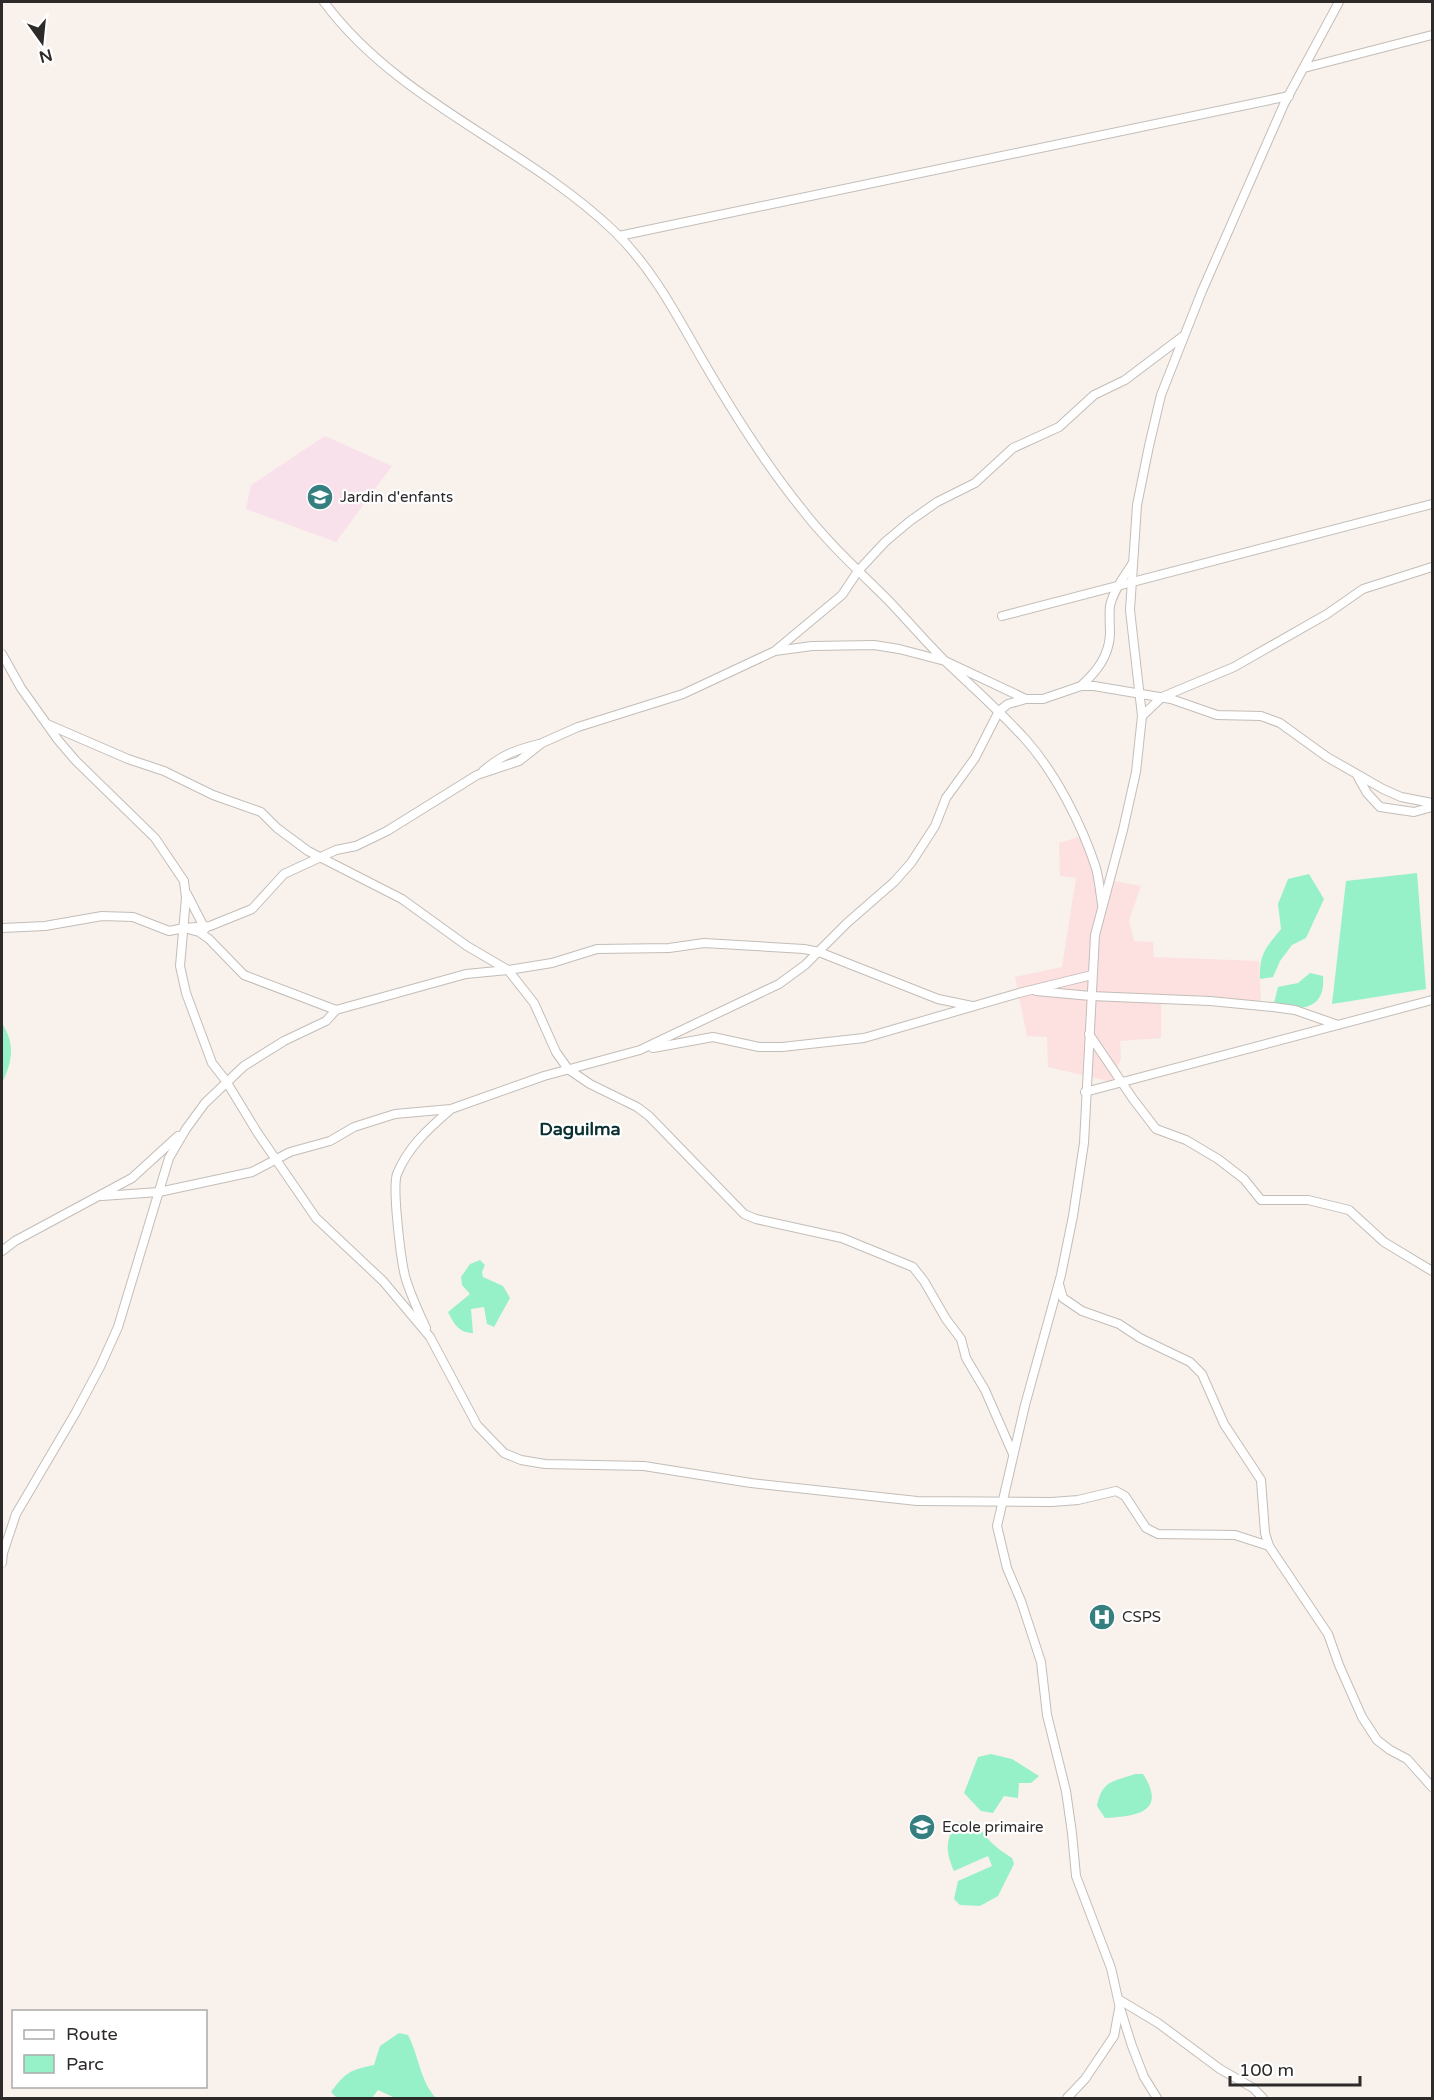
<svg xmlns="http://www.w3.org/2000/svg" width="1434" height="2100" viewBox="0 0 1434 2100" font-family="'Varela Round',sans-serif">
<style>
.commercial{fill:#fce1e0}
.education{fill:#f9e1ec}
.green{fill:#97f1c8}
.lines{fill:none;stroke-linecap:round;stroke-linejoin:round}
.minor-casing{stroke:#c3bdb8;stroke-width:10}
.minor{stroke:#fff;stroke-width:8}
.labels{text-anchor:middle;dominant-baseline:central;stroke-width:4.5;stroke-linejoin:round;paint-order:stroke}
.poi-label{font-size:15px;fill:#2d2a29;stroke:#fff;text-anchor:start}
.quarter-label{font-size:18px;font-weight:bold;fill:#0c3031;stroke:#fff}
</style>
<rect width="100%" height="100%" fill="#f8f1ec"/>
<polygon class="commercial" points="1082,836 1098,878 1141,886 1129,920 1134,941 1153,942 1154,957 1259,961 1261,1006 1161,999 1161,1038 1120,1041 1121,1059 1112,1082 1048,1067 1047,1037 1027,1036 1015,977 1062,967 1076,878 1060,876 1059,843"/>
<polygon class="education" points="325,436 392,466 336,542 246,509 251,485"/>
<g class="green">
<polygon points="1417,873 1426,989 1332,1004 1346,881"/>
<path d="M1309 874 1324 899 1306 938 1292 945 1280 961 1273 977 1260 979C1259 953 1266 948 1281 929L1278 904 1288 879Z"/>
<path d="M1310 973 1323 976C1326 1011 1300 1010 1273 1007L1278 987 1298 983Z"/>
<path d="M2 1023C15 1044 13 1060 2 1083Z"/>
<path d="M480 1260 485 1265 482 1272 483 1277 503 1286 510 1298 494 1327 487 1324 484 1307 471 1309 473 1333C459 1333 454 1324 448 1312L470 1294 462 1285 461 1277 470 1264Z"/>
<polygon points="991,1754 1012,1759 1039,1776 1031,1783 1019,1783 1018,1798 1004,1796 993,1813 981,1811 964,1793 978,1757"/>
<path d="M1135 1774H1143C1168 1813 1135 1816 1105 1818L1097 1806C1102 1780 1113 1782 1135 1774Z"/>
<path d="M956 1822 978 1823C985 1840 998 1849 1012 1858L1014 1864 998 1896 980 1906 960 1905 954 1899 958 1881 992 1866 988 1856 954 1871C945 1850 946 1841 956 1822Z"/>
<path d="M399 2033 408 2035C419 2056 420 2081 436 2098H395L378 2090 372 2098H337L331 2092C346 2072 350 2070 374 2065L380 2046Z"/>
</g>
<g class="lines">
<defs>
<g id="minor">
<path d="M324 2C399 103 524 145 614 231 653 269 676 314 703 361 731 409 766 465 801 508 827 542 859 571 889 601 907 620 924 640 943 659 971 686 1000 711 1026 740 1056 774 1082 825 1096 868 1099 879 1100 892 1102 904"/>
<polyline points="1304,68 1432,35"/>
<polyline points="619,236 1289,96"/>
<polyline points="1002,616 1432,504"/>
<polyline points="776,650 842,595 858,571 885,542 910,521 937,502 975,483 1013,448 1059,427 1094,395 1125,380 1182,337"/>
<polyline points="2,654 21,688 58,740 76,761 155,838 184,881 186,898 180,966 186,993 212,1063 226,1081 257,1132 316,1218 383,1281 430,1337 477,1425 504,1453 521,1460 545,1464 644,1466 751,1483 917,1501 1052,1502 1078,1500 1116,1491 1125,1496 1146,1528 1158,1534 1235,1535 1269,1546"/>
<path d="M1081 686C1096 672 1109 657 1110 634 1110 625 1109 615 1110 606 1113 591 1124 577 1132 564"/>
<polyline points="1142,716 1162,697 1234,667 1327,614 1363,589 1432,567"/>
<polyline points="47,724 128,759 164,771 213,795 261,812 277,828 308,851 402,899 467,946 508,970 534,1003 556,1052 568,1069 590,1084 637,1107 649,1116 744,1214 756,1219 842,1238 913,1267 924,1281 946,1319 961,1339 966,1358 985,1390 1013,1454"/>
<path d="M483 771C502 755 515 750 539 744"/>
<polyline points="1358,777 1367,793 1380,807 1414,812 1432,807"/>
<polyline points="187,894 205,929"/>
<polyline points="2,928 45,926 102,916 133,917 169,931 184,928 199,932 209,939 244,975 336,1010 466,974 508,970 552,963 597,949 669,948 704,943 804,949 819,952 938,999 972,1006"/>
<polyline points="184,928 210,926 252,909 284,874 336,850 356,846 387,831 477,775 519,761 542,743 578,727 683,694 775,651 812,646 874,645 899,649 945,661 1026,699 1043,699 1081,686 1094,686 1171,699 1217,715 1261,716 1280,723 1327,757 1383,789 1401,797 1432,803"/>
<polyline points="1036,991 1091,996 1210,1001 1273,1007 1295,1010 1338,1025"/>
<polyline points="1089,1034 1133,1099 1156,1129 1186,1140 1218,1159 1244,1179 1261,1200 1308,1200 1349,1210 1384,1242 1432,1271"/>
<polyline points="653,1048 713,1037 759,1047 782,1047 864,1038 1019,993 1092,975"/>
<polyline points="1085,1092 1432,1000"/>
<polyline points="102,1196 159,1192 252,1172 290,1152 330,1141 354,1127 395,1114 451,1109 544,1076 640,1050 779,984 805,965 847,923 894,882 911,863 935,826 946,798 975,758 999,711 1008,704 1026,699"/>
<polyline points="2,1251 15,1241 132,1178 178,1136"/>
<polyline points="1059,1284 1063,1298 1082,1311 1119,1324 1140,1338 1190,1362 1202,1374 1224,1424 1261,1480 1265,1533 1269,1546 1328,1634 1339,1665 1362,1717 1377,1740 1390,1750 1407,1759 1432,1787"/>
<path d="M426 1328C418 1311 410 1294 405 1276 401 1260 392 1188 397 1174 408 1147 428 1129 450 1110"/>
<polyline points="2,1563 3,1553 16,1514 76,1412 100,1367 118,1327 169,1158 186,1129 205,1103 244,1066 284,1041 326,1021 336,1010"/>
<polyline points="1118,1999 1158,2023 1220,2069 1253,2088 1263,2098"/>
<polyline points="1067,2098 1085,2079 1114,2036 1119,2009"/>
<polyline points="1157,2098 1144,2077 1132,2046 1120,2008 1111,1968 1076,1876 1072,1833 1066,1791 1047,1715 1041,1662 1021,1601 1007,1568 997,1526 1025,1405 1061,1275 1073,1216 1084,1143 1095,935 1123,830 1136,772 1142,716 1130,610 1137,505 1149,446 1161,395 1202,291 1285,102 1339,2"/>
</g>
</defs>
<use href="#minor" class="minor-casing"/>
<use href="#minor" class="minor"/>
</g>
<defs>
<symbol id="school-disc" viewBox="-11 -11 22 22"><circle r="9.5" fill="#367f81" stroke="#fff"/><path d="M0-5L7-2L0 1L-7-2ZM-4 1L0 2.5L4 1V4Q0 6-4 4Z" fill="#fff"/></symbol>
<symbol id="hospital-disc" viewBox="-11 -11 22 22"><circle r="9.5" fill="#367f81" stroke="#fff"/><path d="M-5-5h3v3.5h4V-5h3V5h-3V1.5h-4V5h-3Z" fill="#fff"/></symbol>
</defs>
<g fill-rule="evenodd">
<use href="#school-disc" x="305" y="482" width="30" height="30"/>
<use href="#hospital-disc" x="1087" y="1602" width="30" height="30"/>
<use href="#school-disc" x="907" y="1812" width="30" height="30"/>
</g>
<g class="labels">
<g class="poi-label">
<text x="340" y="497">Jardin d'enfants</text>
<text x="1122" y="1617">CSPS</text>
<text x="942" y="1827">Ecole primaire</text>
</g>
<g class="quarter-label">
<text x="580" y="1129">Daguilma</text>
</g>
</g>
<rect width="1434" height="2100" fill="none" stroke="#2d2a29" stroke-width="6"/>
<rect x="12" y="2010" width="195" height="78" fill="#ffffff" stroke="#abaaa9" stroke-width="1.5"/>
<rect x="24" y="2030" width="30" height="9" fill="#ffffff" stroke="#abaaa9" stroke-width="1.5"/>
<text x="66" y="2040" font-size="18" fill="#2d2a29">Route</text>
<rect x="24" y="2055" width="30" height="18" fill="#97f1c8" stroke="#abaaa9" stroke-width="1.5"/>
<text x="66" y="2070" font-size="18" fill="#2d2a29">Parc</text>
<g transform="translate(42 42) rotate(165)" stroke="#ffffff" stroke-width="4.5" paint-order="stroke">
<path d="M0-4.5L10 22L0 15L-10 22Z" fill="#2d2a29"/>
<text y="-9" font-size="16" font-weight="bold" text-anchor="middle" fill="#2d2a29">N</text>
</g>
<path d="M1230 2076v9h130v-9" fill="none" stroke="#2d2a29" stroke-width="3"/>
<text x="1239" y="2076" font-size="18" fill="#2d2a29" stroke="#ffffff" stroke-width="4.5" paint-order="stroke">100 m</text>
</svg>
